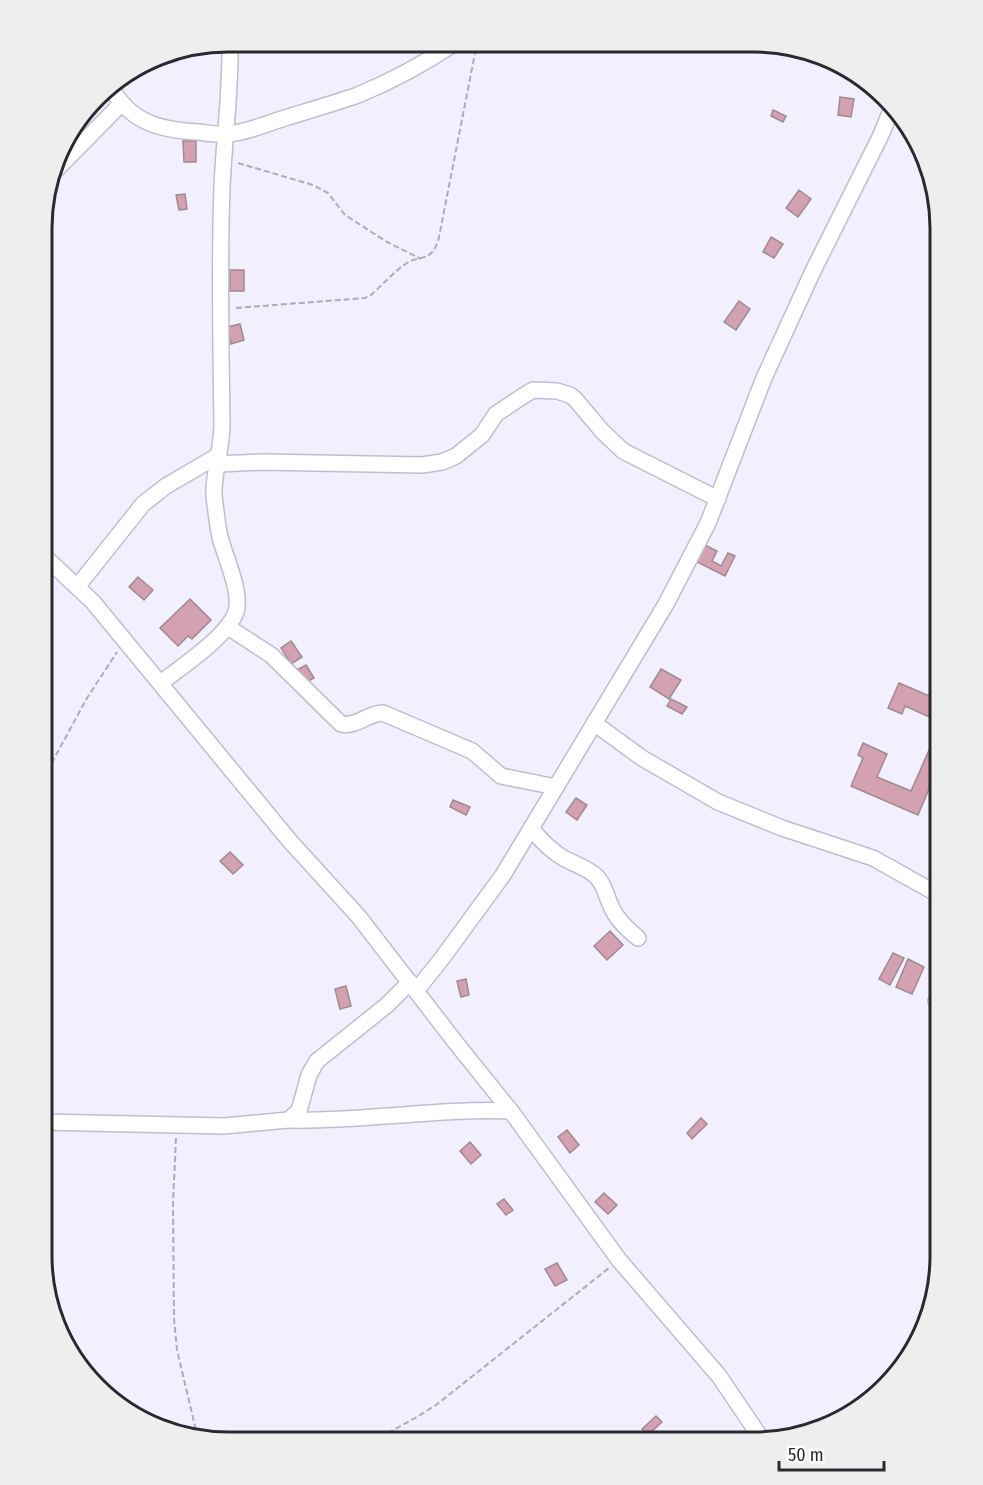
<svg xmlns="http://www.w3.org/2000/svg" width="983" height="1485" viewBox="0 0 983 1485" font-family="'Fira Sans Condensed',sans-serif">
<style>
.building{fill:#d3a1b1;stroke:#9f8a91;stroke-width:1.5}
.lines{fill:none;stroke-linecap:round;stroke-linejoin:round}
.street-casing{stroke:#c1bdd0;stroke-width:18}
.path{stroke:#aeacb8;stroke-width:2;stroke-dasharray:6 3;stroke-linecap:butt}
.street{stroke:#fff;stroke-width:15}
.rim{fill:none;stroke:#2a2930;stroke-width:3}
</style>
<rect width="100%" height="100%" fill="#f2effe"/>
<g class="building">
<polygon points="840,97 854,99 851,117 838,115"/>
<polygon points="773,110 786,116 783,122 771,116"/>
<polygon points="183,141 196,141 196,162 184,162"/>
<polygon points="799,190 811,199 798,217 786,208"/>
<polygon points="185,194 187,209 179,210 176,195"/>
<polygon points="771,237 783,244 774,258 763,252"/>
<rect x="230" y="270" width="14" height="21"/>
<polygon points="739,301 750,309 736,330 724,322"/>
<polygon points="240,324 244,340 231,344 227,327"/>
<polygon points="703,544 717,551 712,561 721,566 728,553 735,556 725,576 695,561"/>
<polygon points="138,577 153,590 144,600 129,587"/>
<polygon points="190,599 211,620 192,639 188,636 178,646 160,628"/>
<polygon points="291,641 302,657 291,664 281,648"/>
<polygon points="306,665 314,678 303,684 295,671"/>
<polygon points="661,669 681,680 669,699 650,687"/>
<polygon points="899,683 941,701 941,722 905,706 902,714 888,708"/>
<polygon points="671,699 687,707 682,714 667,706"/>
<polygon points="941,723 941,770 940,772 937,770 918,815 851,786 863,758 858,755 863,743 887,754 877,777 911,791"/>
<polygon points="576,798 587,805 577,820 566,812"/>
<polygon points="453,800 470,807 466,815 450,807"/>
<polygon points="230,852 243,865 233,874 220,861"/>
<polygon points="610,931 623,945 607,960 594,946"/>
<polygon points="893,953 904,958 890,985 879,979"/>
<polygon points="908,959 924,967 912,994 896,987"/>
<polygon points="466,979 469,995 461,997 457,981"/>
<polygon points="346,986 351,1006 340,1009 335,989"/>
<polygon points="701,1118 707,1124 692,1139 687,1133"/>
<polygon points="567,1130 579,1145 570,1153 558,1137"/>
<polygon points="470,1142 481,1155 471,1164 460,1151"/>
<polygon points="604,1193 617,1205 608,1214 595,1202"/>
<polygon points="504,1199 513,1210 506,1215 497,1204"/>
<polygon points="557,1263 567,1280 555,1286 545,1269"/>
<polygon points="656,1416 662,1422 648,1435 642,1429"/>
</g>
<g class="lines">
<defs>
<g id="street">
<path d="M110 85C129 122 159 130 198 132 207 133 217 135 226 134 246 133 268 123 288 117 311 110 335 103 358 95 392 81 425 63 455 43"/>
<polyline points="55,171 121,104"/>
<polyline points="218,464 263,462 422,465 442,462 456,456 482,435 496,414 523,396 533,390 557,391 570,395 575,399 602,431 623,451 718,499"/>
<polyline points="43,555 93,602 289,840 359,917 456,1043 513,1114 619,1260 719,1376 763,1441"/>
<polyline points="77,587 143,504 166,486 219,455"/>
<path d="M228 627 271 655 341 724C357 727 368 713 383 713L472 751 501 776 556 787"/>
<path d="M161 683C182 666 227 637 236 612 242 592 225 557 220 537 217 524 216 510 214 496 213 472 222 449 222 424 221 345 219 266 222 187 224 139 231 91 230 42"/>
<polyline points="594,723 642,758 718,802 782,828 873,858 941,896"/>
<path d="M531 828C541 841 551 851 565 859 577 865 588 868 597 877 605 886 606 896 611 906 616 919 627 929 638 938"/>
<polyline points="416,991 443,957 503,875 666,604 708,523 764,378 813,271 881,135 891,110"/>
<polyline points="936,1001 941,993"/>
<path d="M288 1120C363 1122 436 1108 511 1111"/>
<polyline points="42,1122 224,1126 288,1120 299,1111 309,1075 317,1061 387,1005 410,982"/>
</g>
</defs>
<use href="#street" class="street-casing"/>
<g class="path">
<polyline points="238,163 313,185 328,193 345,215 387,242 421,259"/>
<path d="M236 308 365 298 371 295C382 285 392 274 404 265 419 253 432 265 439 237L477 43"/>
<polyline points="43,779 87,698 117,652"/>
<polyline points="176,1138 173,1203 174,1319 177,1350 198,1439"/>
<polyline points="372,1442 415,1418 436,1405 609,1268"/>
</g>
<use href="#street" class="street"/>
</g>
<path d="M0 0H983V1485H0ZM228 52H754A176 176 0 0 1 930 228V1256A176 176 0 0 1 754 1432H228A176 176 0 0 1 52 1256V228A176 176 0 0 1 228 52Z" fill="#eee" fill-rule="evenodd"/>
<path class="rim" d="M228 52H754A176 176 0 0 1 930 228V1256A176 176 0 0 1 754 1432H228A176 176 0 0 1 52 1256V228A176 176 0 0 1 228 52Z"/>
<path d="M779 1461v9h105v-9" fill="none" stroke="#2a2930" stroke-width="3"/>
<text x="788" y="1461" font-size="18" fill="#2a2930" stroke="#ffffff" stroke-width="4.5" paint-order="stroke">50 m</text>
</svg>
